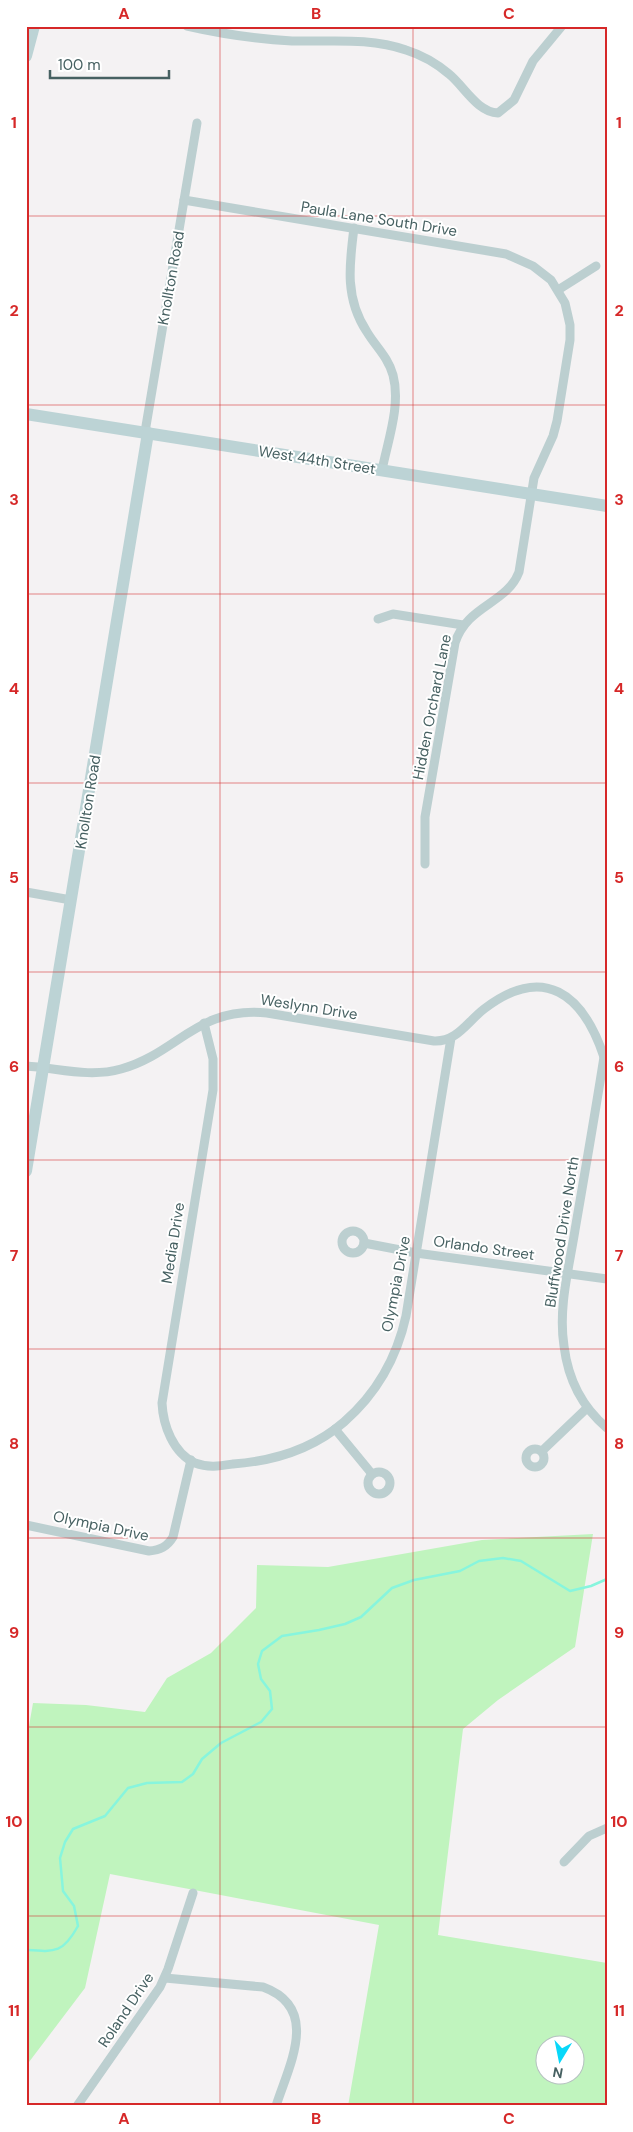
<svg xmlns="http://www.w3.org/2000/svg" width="633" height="2132" viewBox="0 0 633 2132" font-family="'DM Sans',sans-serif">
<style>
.green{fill:#c0f4be;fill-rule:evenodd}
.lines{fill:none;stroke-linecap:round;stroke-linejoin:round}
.stream{stroke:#87f5dd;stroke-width:2.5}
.street{stroke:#bccfd0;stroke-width:9}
.secondary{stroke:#bcd3d5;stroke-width:12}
.grid{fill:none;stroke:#d62828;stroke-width:1;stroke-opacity:0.55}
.labels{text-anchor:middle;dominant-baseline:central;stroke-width:4;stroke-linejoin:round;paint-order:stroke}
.street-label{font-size:15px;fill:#476162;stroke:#fff}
.neatline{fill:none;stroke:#d62828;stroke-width:2}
.grid-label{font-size:16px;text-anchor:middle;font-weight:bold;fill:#d62828}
</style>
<rect width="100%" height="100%" fill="#f4f2f3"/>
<path class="green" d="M593 1534 575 1647 498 1700 463 1729 438 1935 607 1963V2106H348L379 1925 110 1874 85 1988 26 2066V1743L33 1703 86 1705 145 1712 167 1678 211 1653 256 1608 257 1565 328 1567 482 1540ZM546 2044H576V2074H546Z"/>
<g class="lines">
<path class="stream" d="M26 1950C56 1952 63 1953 78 1926L74 1906 63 1891 60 1858 65 1842 73 1829 105 1816 128 1788 147 1783 182 1782 193 1774 202 1759 221 1743 261 1722 272 1709 270 1691 261 1679 258 1664 262 1651 282 1636 319 1630 345 1624 361 1617 392 1588 414 1580 460 1571 479 1561 503 1558 521 1561 570 1591 591 1586 607 1579"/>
<g class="street">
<path d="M187 26C222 34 257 39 292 41 329 42 370 37 406 50 422 55 436 63 449 74 464 86 477 112 498 113L514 100 533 61 562 26"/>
<path d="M184 200 506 254 533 266 551 280 565 303 570 325V340L557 421 553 436 534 478 519 572C507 604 467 605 455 643L425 817V864"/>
<path d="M354 228C349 266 345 299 367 332 376 347 388 357 393 375 401 405 388 440 382 470"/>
<polyline points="558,290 596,266"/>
<polyline points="145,432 197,123"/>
<polyline points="378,619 393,614 463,625"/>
<polyline points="26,892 71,900"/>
<path d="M204 1023 213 1059V1090L162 1403C163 1425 173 1453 195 1463 208 1468 220 1466 233 1464 274 1461 313 1449 344 1422 376 1394 397 1357 406 1316L451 1038"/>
<path d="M604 1057C595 1114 585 1172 575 1230 569 1268 558 1308 564 1346 568 1379 582 1407 607 1428"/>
<path d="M26 1066C58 1068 89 1078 121 1069 178 1053 197 1006 267 1013L434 1041C457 1042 467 1022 484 1009 544 963 583 994 604 1057H607"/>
<circle cx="353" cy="1242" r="11"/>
<polyline points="364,1243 416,1253 607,1279"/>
<polyline points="335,1429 372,1474"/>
<circle cx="535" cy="1458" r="9"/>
<polyline points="542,1451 587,1408"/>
<circle cx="379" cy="1483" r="11"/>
<path d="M26 1525 149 1551C160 1550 167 1547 173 1537L191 1460"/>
<polyline points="564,1862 589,1836 607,1828"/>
<path d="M165 1978 263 1987C321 2008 289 2065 276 2106"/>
<polyline points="77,2106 160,1987 168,1969 193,1893"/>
</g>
<g class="secondary">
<polyline points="26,56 34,26"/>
<polyline points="26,414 607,506"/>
<polyline points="26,1171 148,433"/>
</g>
</g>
<path class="grid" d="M220 26V2106M413 26V2106M26 216H607M26 405H607M26 594H607M26 783H607M26 972H607M26 1160H607M26 1349H607M26 1538H607M26 1727H607M26 1916H607"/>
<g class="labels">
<g class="street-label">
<text transform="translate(379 219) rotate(9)">Paula Lane South Drive</text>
<text transform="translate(171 278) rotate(-80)">Knollton Road</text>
<text transform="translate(317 460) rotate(9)">West 44th Street</text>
<text transform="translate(432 707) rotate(-79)">Hidden Orchard Lane</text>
<text transform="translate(88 802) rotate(-81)">Knollton Road</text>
<text transform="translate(309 1007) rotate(9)">Weslynn Drive</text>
<text transform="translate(562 1232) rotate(-81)">Bluffwood Drive North</text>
<text transform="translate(173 1243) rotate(-81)">Media Drive</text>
<text transform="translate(484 1248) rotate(8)">Orlando Street</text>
<text transform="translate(396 1284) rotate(-79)">Olympia Drive</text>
<text transform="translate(101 1526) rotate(12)">Olympia Drive</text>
<text transform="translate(126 2010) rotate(-56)">Roland Drive</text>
</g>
</g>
<rect width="633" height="2132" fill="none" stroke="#ffffff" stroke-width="55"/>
<g transform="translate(560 2060) rotate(190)"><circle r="24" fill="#ffffff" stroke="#b5c0c0"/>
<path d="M0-4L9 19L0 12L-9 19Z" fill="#08d8f9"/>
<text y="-8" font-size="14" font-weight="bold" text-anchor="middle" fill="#476162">N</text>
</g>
<path d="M50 70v8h119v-8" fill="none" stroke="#476162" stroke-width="2.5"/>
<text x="58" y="70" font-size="15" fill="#476162" stroke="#ffffff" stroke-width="4" paint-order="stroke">100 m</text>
<rect x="28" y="28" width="578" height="2076" class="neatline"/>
<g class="grid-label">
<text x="124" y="19">A</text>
<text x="316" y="19">B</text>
<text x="509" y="19">C</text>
<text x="14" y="128">1</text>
<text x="619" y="128">1</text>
<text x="14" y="316">2</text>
<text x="619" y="316">2</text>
<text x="14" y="505">3</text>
<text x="619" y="505">3</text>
<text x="14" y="694">4</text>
<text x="619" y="694">4</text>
<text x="14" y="883">5</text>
<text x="619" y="883">5</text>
<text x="14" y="1072">6</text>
<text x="619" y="1072">6</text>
<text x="14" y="1261">7</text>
<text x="619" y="1261">7</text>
<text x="14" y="1449">8</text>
<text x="619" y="1449">8</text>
<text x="14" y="1638">9</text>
<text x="619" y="1638">9</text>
<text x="14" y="1827">10</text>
<text x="619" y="1827">10</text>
<text x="14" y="2016">11</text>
<text x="619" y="2016">11</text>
<text x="124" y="2124">A</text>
<text x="316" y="2124">B</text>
<text x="509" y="2124">C</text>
</g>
</svg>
